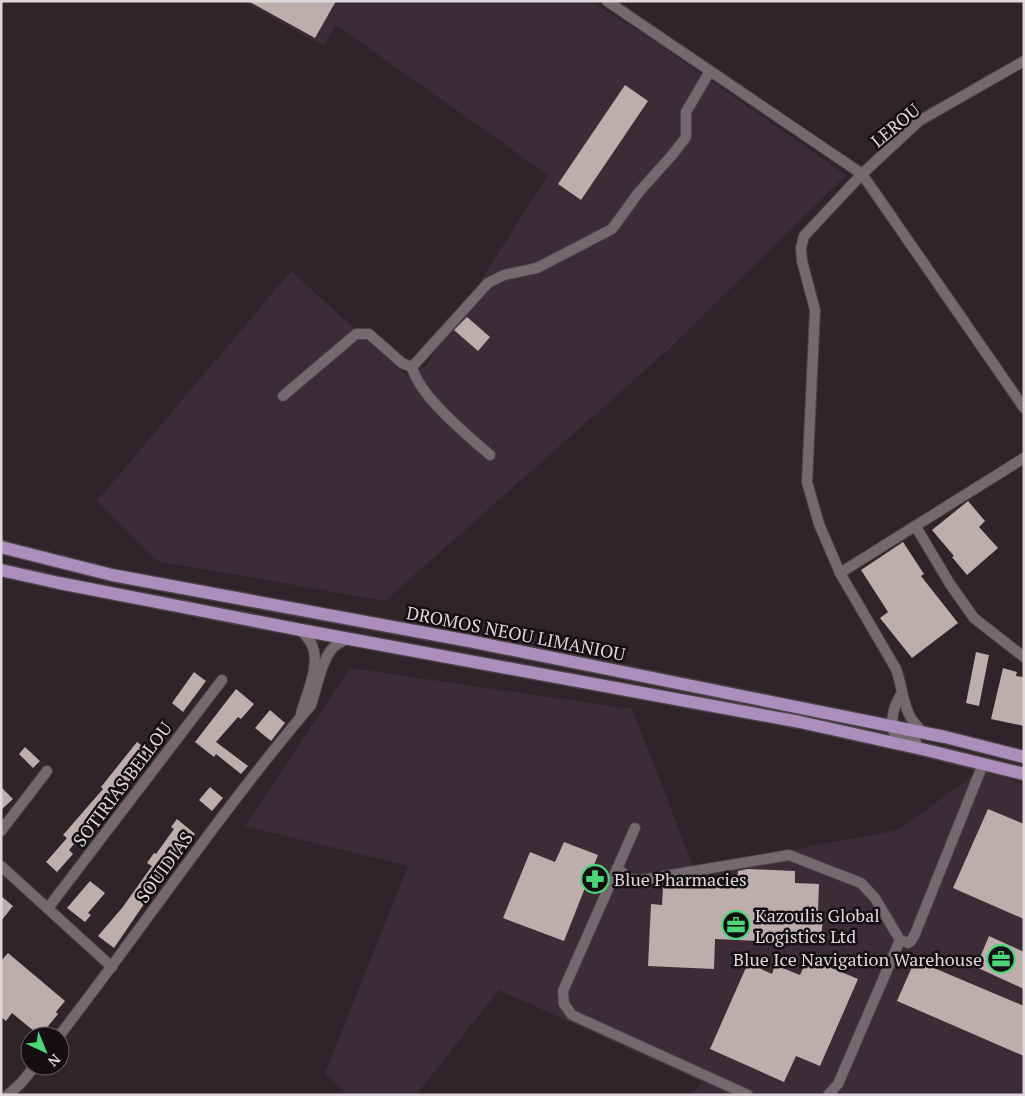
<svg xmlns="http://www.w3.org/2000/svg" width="1025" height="1096" viewBox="0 0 1025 1096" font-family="'PT Serif',serif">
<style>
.built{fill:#3c2c35}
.building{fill:#bdadad}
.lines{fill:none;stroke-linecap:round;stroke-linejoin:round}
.minor-casing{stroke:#4a4247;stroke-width:12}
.major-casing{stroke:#4a4247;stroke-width:15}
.minor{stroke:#75696f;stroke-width:10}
.major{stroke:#ac8ebc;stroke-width:12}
.labels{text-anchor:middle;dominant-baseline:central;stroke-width:5;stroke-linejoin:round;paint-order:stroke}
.street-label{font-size:18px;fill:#ded7db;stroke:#140f12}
.poi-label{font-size:18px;fill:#ded7db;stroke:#140f12;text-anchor:start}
</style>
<rect width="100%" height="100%" fill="#2e242a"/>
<g class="built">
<polygon points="243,1 588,1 640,31 846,175 669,349 385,601 157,561 97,501 291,271 407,376 426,366 548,175 336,25 323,46"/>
<polygon points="350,668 632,709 694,868 898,830 984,767 1024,786 1024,1095 692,1095 702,1082 499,990 416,1095 348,1095 325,1073 408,866 245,826"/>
</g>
<g class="building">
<polygon points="248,1 336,1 315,38"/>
<polygon points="625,85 648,101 581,200 558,184"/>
<polygon points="467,317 490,337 478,351 454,330"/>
<polygon points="968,501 985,521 979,527 998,548 967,575 952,557 954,556 932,530"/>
<polygon points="903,542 924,574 921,576 958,623 912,658 880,618 888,612 861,570"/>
<polygon points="976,652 989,655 979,706 966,703"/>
<polygon points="1003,668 1017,672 1016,676 1024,677 1024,726 991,719"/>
<polygon points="194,672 206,681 183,712 172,703"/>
<polygon points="236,689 254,704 241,719 238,717 216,742 248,766 241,774 216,754 214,757 195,742"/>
<polygon points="270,710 285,723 271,741 255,728"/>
<polygon points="137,742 152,753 128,783 122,778 103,803 109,808 102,817 99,814 69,850 73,854 57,872 46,862 67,838 63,835 103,789 101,787"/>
<polygon points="25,747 40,761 33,768 19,754"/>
<polygon points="1,787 13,799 1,810"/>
<polygon points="210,787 223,798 212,811 199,800"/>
<polygon points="988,809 1024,824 1024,919 953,888"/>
<polygon points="177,819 195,834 183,849 185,850 153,891 114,948 98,936 122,908 152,866 147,863 154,853 156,854 174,829 171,827"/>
<polygon points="564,842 598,855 564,941 503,918 530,852 555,862"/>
<polygon points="748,869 795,871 795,883 819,884 818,911 823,912 821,944 715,939 714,969 648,966 651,904 662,905 663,887 697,888 697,878 737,880 738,871"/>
<polygon points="90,881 105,893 88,913 91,915 85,922 67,908"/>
<polygon points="1,896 13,906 1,921"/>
<polygon points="989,936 1024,952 1024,989 976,967"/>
<polygon points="8,953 65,1001 56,1012 58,1014 40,1036 12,1013 6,1021 1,1017 1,961"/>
<polygon points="808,958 858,979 820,1066 796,1056 784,1082 710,1049 748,963 772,974 775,965 800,975"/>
<polygon points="915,960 1024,1006 1024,1056 897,1001"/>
</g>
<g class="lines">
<defs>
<g id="minor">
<polyline points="607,1 862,174 1024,408"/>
<polyline points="412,367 488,283 504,275 537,268 612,229 639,192 673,154 686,137 686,112 710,71"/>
<path d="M412 367C419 396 467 435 490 455"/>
<polyline points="283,396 356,334 369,334 402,363 412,367"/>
<polyline points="916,527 950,584 974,618 1024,657"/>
<polyline points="840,573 1024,458"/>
<path d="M902 693C894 705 890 719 894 733L916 742"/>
<path d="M301 714C306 695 321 665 312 645 310 640 305 635 301 630"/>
<path d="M923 733C919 728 914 723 911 718 902 703 902 684 896 669L840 573 819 524 807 482 815 310 802 261 801 248 804 236 862 174 919 121 1024 61"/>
<polyline points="635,828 563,991 564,1004 572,1015 748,1095"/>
<polyline points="1,831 47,771"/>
<polyline points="1,866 112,967"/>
<polyline points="617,868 630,879 641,880 789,855 861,883 875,898 900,940 908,943 911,941 915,934 983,764"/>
<polyline points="48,908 222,680"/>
<path d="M59 1036C144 926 221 811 311 705 317 688 321 662 332 649 336 644 343 641 349 638"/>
<polyline points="8,1095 21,1083 35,1066"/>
<polyline points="828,1095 838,1084 900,940"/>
</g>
<g id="major">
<polyline points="1,547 112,575 469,641 945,737 1024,757"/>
<polyline points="1,570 59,583 301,630 800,722 926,750 1024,774"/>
</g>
</defs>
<use href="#minor" class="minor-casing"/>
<use href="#major" class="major-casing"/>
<use href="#minor" class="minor"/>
<use href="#major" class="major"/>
</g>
<defs>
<symbol id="pharmacy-ring" viewBox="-11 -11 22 22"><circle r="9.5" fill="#140f12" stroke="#4bd677" stroke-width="1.5"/><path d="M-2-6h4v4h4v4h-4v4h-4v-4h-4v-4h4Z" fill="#4bd677"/></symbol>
<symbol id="office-ring" viewBox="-11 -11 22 22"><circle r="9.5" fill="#140f12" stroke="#4bd677" stroke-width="1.5"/><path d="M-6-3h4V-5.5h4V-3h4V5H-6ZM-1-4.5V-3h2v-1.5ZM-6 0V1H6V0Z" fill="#4bd677"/></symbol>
</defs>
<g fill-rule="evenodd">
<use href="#pharmacy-ring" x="579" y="863" width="32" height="32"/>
<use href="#office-ring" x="720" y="909" width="32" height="32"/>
<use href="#office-ring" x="985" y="943" width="32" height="32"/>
</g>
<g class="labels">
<g class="street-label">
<text transform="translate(895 125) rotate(-40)">LEROU</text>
<text transform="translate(516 633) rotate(11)">DROMOS NEOU LIMANIOU</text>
<text transform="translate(122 784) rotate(-53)">SOTIRIAS BELLOU</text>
<text transform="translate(164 867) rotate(-54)">SOUIDIAS</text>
</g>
<g class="poi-label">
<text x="614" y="879">Blue Pharmacies</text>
<text x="755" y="915">Kazoulis Global<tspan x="755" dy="21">Logistics Ltd</tspan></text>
<text x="982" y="959" text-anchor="end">Blue Ice Navigation Warehouse</text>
</g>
</g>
<rect width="1025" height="1096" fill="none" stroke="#ded7db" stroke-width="5"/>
<g transform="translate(45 1051) rotate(136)"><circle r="24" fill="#140f12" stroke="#655f62"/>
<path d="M0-4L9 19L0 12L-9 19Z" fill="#4bd677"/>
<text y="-8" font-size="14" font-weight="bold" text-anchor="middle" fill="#ded7db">N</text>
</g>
</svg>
